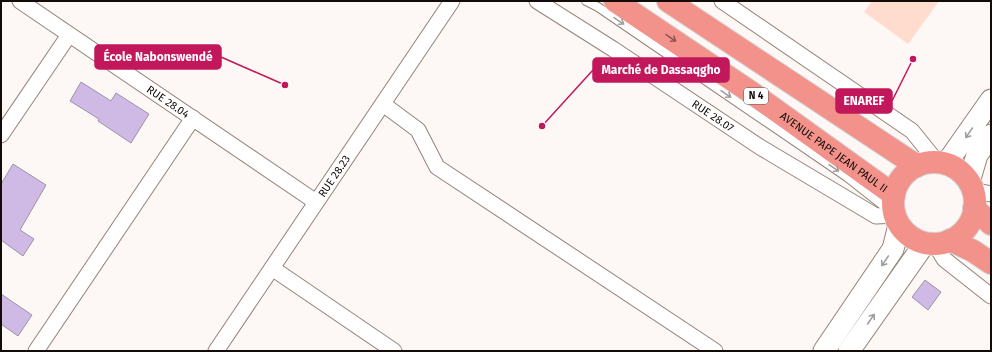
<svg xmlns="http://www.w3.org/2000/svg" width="992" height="352" viewBox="0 0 992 352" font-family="'Fira Sans',sans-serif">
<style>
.green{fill:#ffdccd}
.building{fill:#cfb9e5;stroke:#9d93a6}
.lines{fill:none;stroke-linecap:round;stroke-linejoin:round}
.lane-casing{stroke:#978278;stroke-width:10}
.street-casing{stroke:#978278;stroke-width:17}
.secondary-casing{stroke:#978278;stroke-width:23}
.highway-casing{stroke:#d4d3d3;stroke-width:24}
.lane{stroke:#fff;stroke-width:8}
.street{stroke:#fff;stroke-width:15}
.secondary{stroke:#fff;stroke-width:21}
.highway{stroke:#f3928a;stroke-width:22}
.oneway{stroke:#a09d9c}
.oneway2{stroke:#8e5550}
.labels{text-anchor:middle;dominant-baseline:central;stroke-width:3;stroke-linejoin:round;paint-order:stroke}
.shield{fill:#fff;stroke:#595452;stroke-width:1}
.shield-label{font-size:10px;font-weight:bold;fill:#120b08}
.street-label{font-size:11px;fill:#120b08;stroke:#fff}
.leader{fill:none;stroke:#c2185b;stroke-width:1.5}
.callout-dot{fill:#c2185b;stroke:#fff;stroke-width:1.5}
.callout{fill:#c2185b;stroke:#c2185b;stroke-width:1.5}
.callout-label{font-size:12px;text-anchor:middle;font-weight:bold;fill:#fff}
</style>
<rect width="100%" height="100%" fill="#fdf8f6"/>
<polygon class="green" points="872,1 939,1 908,44 864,12"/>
<g class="building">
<polygon points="81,82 111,101 116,93 149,114 131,143 98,121 99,119 70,101"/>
<polygon points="13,164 46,185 20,230 34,239 23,256 1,240 1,184"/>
<polygon points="925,280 941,292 928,310 912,297"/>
<polygon points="1,294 32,315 18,336 1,324"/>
</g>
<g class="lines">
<defs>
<polyline id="lane" points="586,1 598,7 847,177 894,214"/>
<g id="street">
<path id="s1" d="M20 1 316 202"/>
<path id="s2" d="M537 1 613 49 760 147 876 216 895 215"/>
<polyline points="722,1 912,131 937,162"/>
<polyline points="383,104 418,130 437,167 715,351"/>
<polyline points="1,135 69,35"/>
<polyline points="972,190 991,194"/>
<polyline points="935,244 944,259 991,296"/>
<polyline points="272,268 394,351"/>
<polyline points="36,351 193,118"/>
<path id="s3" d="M216 351 452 1"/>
</g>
<g id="secondary">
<polyline points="946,164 991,100"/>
<polyline points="969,182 977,155 991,135"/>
<polyline points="824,351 893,249 899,225"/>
<polyline points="849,351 925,243"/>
</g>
<g id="highway">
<path id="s4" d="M615 1 752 93 894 195"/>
<polyline points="668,1 917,166"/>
<circle cx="934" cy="203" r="41"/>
<polyline points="974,208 991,224"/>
<polyline points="950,240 973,251 991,263"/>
</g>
</defs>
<use href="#lane" class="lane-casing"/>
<use href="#street" class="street-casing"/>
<use href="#secondary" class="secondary-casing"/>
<use href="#highway" class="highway-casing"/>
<use href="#lane" class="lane"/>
<use href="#street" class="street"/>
<use href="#secondary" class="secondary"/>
<use href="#highway" class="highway"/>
</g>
<defs><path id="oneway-shaft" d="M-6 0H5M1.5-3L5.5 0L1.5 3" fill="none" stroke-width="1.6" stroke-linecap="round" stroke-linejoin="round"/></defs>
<g class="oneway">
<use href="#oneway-shaft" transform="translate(619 21) rotate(34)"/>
<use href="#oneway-shaft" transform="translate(726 94) rotate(34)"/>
<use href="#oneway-shaft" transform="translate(969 133) rotate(124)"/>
<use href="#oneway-shaft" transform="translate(834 168) rotate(34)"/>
<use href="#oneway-shaft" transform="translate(885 261) rotate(124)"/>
<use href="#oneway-shaft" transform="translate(871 319) rotate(-56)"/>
</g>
<use class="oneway2" href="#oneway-shaft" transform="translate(671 38) rotate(34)"/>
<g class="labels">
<rect class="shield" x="744" y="88" width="24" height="16" rx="3"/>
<g class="shield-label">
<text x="756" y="96">N 4</text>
</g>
<g class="street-label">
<text stroke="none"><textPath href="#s1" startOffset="179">RUE 28.04</textPath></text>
<text stroke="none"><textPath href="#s2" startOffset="210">RUE 28.07</textPath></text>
<text stroke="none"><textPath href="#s4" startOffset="266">AVENUE PAPE JEAN PAUL II</textPath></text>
<text stroke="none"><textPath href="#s3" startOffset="211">RUE 28.23</textPath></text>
</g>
</g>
<path class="leader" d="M285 85L221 57M542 126L593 70M913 59L892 101"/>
<g class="callout-dot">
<circle cx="285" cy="85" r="4"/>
<circle cx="542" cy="126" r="4"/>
<circle cx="913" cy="59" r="4"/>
</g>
<g class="callout">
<rect x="95" y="45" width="126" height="24" rx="4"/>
<rect x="593" y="58" width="136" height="24" rx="4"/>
<rect x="836" y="89" width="56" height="24" rx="4"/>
</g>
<g class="callout-label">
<text x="158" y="61">École Nabonswendé</text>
<text x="661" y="74">Marché de Dassaqgho</text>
<text x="864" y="105">ENAREF</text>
</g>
<rect width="992" height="352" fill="none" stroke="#120b08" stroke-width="4"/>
</svg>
